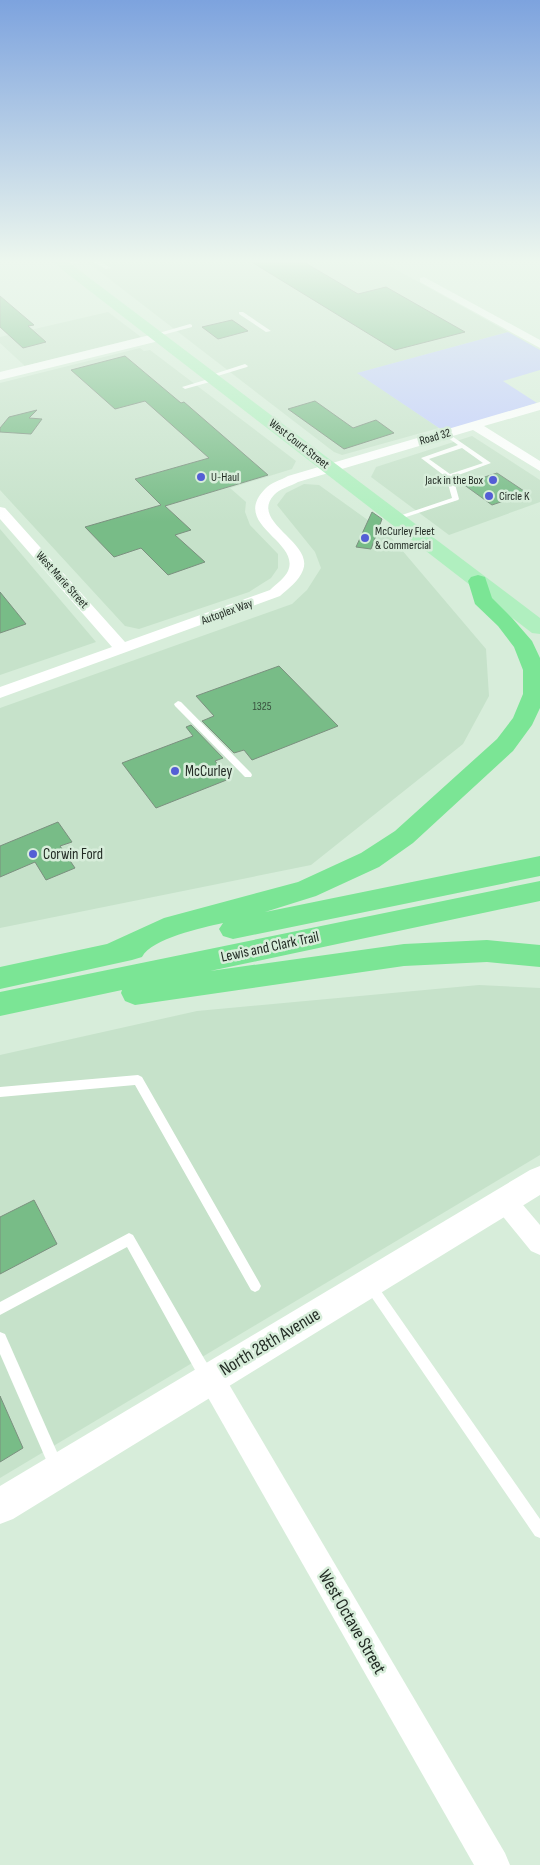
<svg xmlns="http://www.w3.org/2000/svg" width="540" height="1865" viewBox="0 0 540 1865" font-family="'Sofia Sans Condensed',sans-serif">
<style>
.built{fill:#c6e2ca}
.green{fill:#c1ccfe}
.building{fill:#78bc87;stroke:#7b907f}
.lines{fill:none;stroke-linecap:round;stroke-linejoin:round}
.service{fill:#fff;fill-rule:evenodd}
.minor{fill:#fff;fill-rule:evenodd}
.tertiary{fill:#fff;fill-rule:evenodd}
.primary{fill:#b0efbf;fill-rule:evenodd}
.motorway{fill:#7be595;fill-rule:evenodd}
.poi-dot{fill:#545ed5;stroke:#d7edda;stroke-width:2}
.labels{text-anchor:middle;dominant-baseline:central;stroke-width:5;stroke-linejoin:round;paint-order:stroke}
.far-street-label{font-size:12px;fill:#232c25;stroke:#d7edda}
.far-poi-label{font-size:12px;fill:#232c25;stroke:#d7edda;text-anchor:start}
.number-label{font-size:12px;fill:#38503e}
.poi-label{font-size:15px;fill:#232c25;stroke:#d7edda;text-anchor:start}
.street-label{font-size:15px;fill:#232c25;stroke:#d7edda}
.near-street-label{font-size:18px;fill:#232c25;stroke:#d7edda}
</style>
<rect width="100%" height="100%" fill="#d7edda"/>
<g class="built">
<polygon points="86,261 381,261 508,332 358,373 439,428 342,455 334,452"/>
<polygon points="108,312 141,337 25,366 0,343 0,337"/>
<polygon points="140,348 144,351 150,350 296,461 292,469 230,488 246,502 245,512 250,525 278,554 278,568 271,578 249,592 139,629 125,626 0,490 0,383"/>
<polygon points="472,436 540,480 540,502 449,535 371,477 376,467"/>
<polygon points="304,484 319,485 390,536 486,649 489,696 463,744 311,865 0,928 0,708 292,604 307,590 321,568 315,552 277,505 286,493"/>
<polygon points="0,529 96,642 0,675"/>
<polygon points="479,985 540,988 540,1155 0,1478 0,1055 197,1011"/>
</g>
<polygon class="green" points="508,332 540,350 540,370 503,381 537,403 449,430 439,428 357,373"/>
<g class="building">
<polygon points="250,261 302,261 358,294 386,287 465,332 395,350"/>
<polygon points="0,296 34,325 28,326 46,342 23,348 0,327"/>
<polygon points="232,320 248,331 218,339 202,327"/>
<polygon points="125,356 181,403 184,402 268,475 165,506 191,530 175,535 205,562 168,575 141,548 114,557 85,527 161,505 135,479 209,458 145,401 115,409 71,370"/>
<polygon points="315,401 353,428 376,420 394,433 344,449 288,409"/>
<polygon points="37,410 29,418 42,419 31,434 0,432 0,428 9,417"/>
<polygon points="497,473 527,493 492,505 463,484"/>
<polygon points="372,512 382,519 371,549 356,547"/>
<polygon points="0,592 26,624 0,633"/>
<polygon points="279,666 338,726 252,760 244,750 234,753 202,721 214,716 196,696"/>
<polygon points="191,725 223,758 215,761 229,779 156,808 122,763 193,736 186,727"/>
<polygon points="58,822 72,842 60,846 75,868 46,880 35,862 0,877 0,846"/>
<polygon points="34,1200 57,1244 0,1274 0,1217"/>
<polygon points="0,1396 23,1448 0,1462"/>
</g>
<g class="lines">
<g class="service">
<polygon points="75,261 85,261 63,267 60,265"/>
<polygon points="95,261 99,261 111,268 106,269 95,263"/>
<polygon points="239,312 243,312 271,331 266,332 239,314"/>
<polygon points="190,324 192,325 192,327 155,337 152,335"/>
<polygon points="245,364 248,366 247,367 211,378 208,376"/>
<polygon points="215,377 218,379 217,380 185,389 182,387"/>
<path d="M446 432 491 463 453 477 459 499 458 500 400 519H396V517L452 498 446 477 421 458 458 445 444 435V433ZM462 448 483 463 450 474 429 459Z"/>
<polygon points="178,701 181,702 251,773 252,775 251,777 245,777 175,706 174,704"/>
<polygon points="138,1075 142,1077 259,1282 261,1286 259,1290 255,1292 251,1290 135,1085 0,1097 0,1087"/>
<polygon points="129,1233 133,1235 205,1360 216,1376 214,1381 209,1383 204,1381 195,1370 127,1247 0,1315 0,1302"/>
<polygon points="370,1279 374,1281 540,1519 540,1538 535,1536 366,1289 364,1285 366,1281"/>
<polygon points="0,1332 5,1334 61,1461 63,1466 61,1471 56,1473 51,1471 0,1354"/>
</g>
<g class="minor">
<polygon points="424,277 540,340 540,348 420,282 420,278"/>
<path d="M540 402V410L484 426 540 461V471L473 430 298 482C291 486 279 489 274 495 249 522 314 542 303 570 299 581 288 589 280 596L0 698V687L112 647 0 519V507L5 508 125 642 270 590C276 584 285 578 288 571 301 541 230 525 265 489 270 483 281 480 288 476Z"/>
<polygon points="504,1189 512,1192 540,1225 540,1255 531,1251 496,1208 492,1200 496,1192"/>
<polygon points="211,1365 220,1369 505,1853 510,1865 474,1865 202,1387 198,1378 202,1369"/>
</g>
<g class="tertiary">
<polygon points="158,333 165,337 163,340 0,380 0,372"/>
<polygon points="540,1166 540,1195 13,1519 0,1524 0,1486 530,1170"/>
</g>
<polygon class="primary" points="51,261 67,261 540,618 540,634 532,633"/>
<g class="motorway">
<path d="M478 575 485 577 492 598 512 618 532 641 540 658V708L532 725 513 751 413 843 379 867 316 896 265 912 540 856V876L233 939 223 936 219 929 223 923C202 928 152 938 142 957L132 960 0 989V967L107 944 164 918 298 882 361 853 395 831 497 739 513 718 523 694V670L514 647 498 626 475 604 468 581 471 577Z"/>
<polygon points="540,881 540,901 210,971 404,944 487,940 540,945 540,967 487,962 404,966 135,1005 125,1001 121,993 122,990 0,1016 0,992"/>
</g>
</g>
<linearGradient id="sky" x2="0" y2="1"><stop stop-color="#7da3de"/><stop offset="0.5" stop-color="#edf7ee"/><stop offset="1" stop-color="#edf7ee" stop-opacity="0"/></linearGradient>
<rect width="540" height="522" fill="url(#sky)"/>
<g class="poi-dot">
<circle cx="201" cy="477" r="5"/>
<circle cx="493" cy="480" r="5"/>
<circle cx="489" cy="496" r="5"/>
<circle cx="365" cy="538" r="5"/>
<circle cx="175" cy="771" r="5"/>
<circle cx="33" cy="854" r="5"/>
</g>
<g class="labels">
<g class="far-street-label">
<text transform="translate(435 437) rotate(-16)">Road 32</text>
<text transform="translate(299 444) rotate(38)">West Court Street</text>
<text transform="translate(62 580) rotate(48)">West Marie Street</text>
<text transform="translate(227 612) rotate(-20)">Autoplex Way</text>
</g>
<g class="far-poi-label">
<text x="211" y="477">U-Haul</text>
<text x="483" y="480" text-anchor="end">Jack in the Box</text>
<text x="499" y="496">Circle K</text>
<text x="375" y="531">McCurley Fleet<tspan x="375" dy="14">&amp; Commercial</tspan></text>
</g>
<g class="number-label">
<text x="262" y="706">1325</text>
</g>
<g class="poi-label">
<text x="185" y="771">McCurley</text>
<text x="43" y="854">Corwin Ford</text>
</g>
<g class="street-label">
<text transform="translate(270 947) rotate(-12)">Lewis and Clark Trail</text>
</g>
<g class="near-street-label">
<text transform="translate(270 1342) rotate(-31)">North 28th Avenue</text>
<text transform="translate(352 1622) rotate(60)">West Octave Street</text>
</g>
</g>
</svg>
